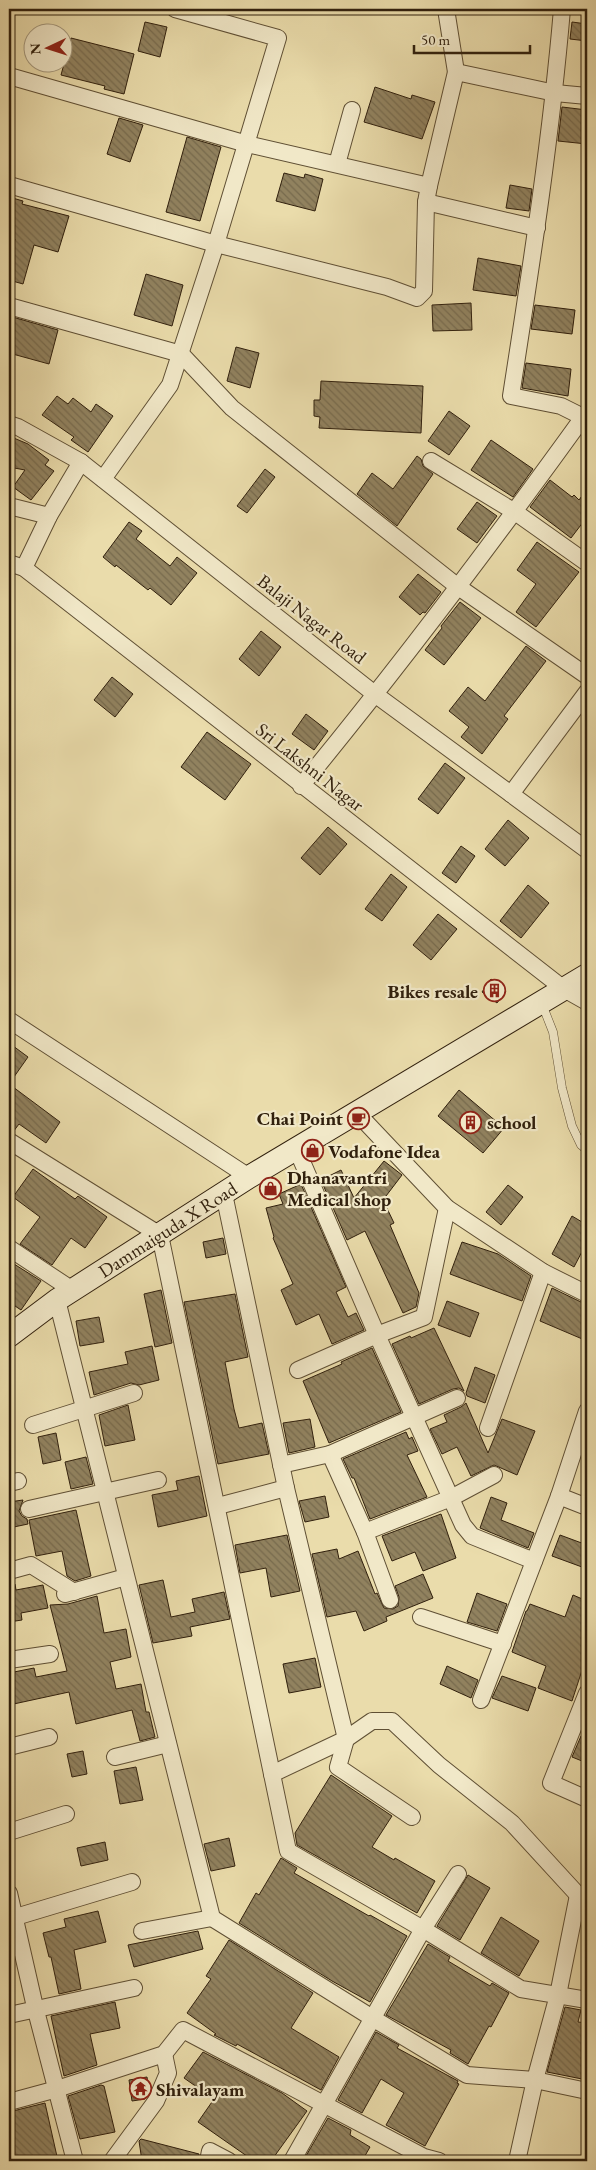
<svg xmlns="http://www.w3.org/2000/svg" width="596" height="2170" viewBox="0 0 596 2170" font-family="'EB Garamond',serif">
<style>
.building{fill:url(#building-back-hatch);stroke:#31200d}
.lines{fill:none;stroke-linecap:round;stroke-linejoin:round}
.lane-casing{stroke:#5f4f34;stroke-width:9}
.street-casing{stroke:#5f4f34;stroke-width:18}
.secondary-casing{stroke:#31200d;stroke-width:24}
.lane{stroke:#f1e8c8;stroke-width:8}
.street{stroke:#f1e8c8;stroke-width:16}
.secondary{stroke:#f1e8c8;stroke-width:22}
.labels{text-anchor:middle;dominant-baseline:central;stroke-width:4.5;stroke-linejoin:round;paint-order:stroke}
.street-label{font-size:19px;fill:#31200d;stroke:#f1e8c8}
.poi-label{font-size:19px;font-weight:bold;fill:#31200d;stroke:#f1e8c8;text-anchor:start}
</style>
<defs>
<pattern id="building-back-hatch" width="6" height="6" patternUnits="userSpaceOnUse" patternTransform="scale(1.25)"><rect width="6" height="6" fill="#91825f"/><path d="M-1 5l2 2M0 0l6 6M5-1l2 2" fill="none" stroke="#776a4d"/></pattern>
</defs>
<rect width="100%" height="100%" fill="#eadcab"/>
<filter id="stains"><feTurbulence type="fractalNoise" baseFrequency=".004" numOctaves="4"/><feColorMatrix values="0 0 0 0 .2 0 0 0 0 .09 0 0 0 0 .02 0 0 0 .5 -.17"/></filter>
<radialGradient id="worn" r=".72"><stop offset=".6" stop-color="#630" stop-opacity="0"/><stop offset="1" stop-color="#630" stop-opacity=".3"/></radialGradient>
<g class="building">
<polygon points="145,22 167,27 160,57 138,51"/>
<polygon points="572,22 587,24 587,41 570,39"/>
<polygon points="71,38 134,54 124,94 104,89 105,86 61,75"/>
<polygon points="375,87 411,99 412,95 435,102 422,139 364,122"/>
<polygon points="562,107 587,110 587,144 558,141"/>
<polygon points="119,118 143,125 130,162 107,154"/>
<polygon points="187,137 221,147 200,221 166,212"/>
<polygon points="284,173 304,178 305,174 323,179 315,211 276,201"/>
<polygon points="510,185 532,189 529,211 506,208"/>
<polygon points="9,197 23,201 22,204 69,216 58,252 34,245 23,284 9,280 9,261 15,239 9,237"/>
<polygon points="478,258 521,266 516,296 473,290"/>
<polygon points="146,274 183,285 172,326 134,315"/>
<polygon points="471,303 472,330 433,331 432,305"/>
<polygon points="535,305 575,310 572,334 531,329"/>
<polygon points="9,316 58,330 49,364 9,353"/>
<polygon points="236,347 259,353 250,388 227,381"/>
<polygon points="526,363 571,369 568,396 522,388"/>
<polygon points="321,381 423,386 421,433 319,428 320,417 314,416 314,400 320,400"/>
<polygon points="57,396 68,404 73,398 91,412 96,404 113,416 88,452 71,440 74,437 42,415"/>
<polygon points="449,411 470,426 449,455 428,441"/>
<polygon points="9,436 28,444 49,460 45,465 54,471 31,500 13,487 25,470 9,467"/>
<polygon points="491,440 533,469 513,497 471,470"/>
<polygon points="417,456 421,459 423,466 433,474 397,526 357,494 372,473 393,489"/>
<polygon points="265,469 275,477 247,513 237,506"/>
<polygon points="550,480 572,497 574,495 579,500 587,489 587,517 571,538 530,507"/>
<polygon points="477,502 497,516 477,543 457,529"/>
<polygon points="129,522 142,531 136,539 170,566 177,557 197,573 171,605 150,588 148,590 116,565 115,567 103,557"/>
<polygon points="537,542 579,572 536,627 516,612 536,584 517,570"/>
<polygon points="418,574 441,592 425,613 423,612 420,615 399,597"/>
<polygon points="460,602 481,618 444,665 425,650 442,628 441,626"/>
<polygon points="261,631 281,647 259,676 239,659"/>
<polygon points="526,646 546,661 504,716 508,719 482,754 461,737 469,727 449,711 468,687 485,701"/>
<polygon points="112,677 133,694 115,717 94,700"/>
<polygon points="306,714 328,731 314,750 292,734"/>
<polygon points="207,732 251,764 225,800 181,767"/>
<polygon points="445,763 465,778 438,814 418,799"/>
<polygon points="508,820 529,838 505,866 485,849"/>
<polygon points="328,827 347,844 320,875 301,858"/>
<polygon points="461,846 475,856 456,883 442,873"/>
<polygon points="391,874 407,887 382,921 365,909"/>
<polygon points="528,885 549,903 521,938 500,921"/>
<polygon points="438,914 457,929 431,960 413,945"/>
<polygon points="491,979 506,991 497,1003 482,992"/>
<polygon points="9,1043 28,1057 9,1084 60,1122 46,1143 19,1124 13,1132 9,1131"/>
<polygon points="459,1090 504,1128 483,1153 438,1116"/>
<polygon points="384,1161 402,1175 383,1200 394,1223 390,1225 419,1293 416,1307 403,1313 365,1231 347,1240 321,1180 341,1170 354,1198"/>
<polygon points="33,1169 75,1199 78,1196 107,1217 85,1248 71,1238 52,1265 20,1244 40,1217 13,1197"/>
<polygon points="301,1184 346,1287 336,1292 348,1317 356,1313 364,1330 332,1344 319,1314 296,1325 281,1290 293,1284 273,1238 274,1237 266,1208 283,1204 279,1194"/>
<polygon points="508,1185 523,1197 501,1225 486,1212"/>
<polygon points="572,1216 587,1225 587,1242 574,1267 552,1254"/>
<polygon points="223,1238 226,1254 206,1258 203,1242"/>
<polygon points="462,1242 498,1254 531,1276 522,1301 450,1274"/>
<polygon points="14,1264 41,1281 21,1310 9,1302 9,1272"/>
<polygon points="552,1288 583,1303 582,1307 587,1309 587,1341 540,1321"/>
<polygon points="161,1290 172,1343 155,1347 144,1294"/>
<polygon points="235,1294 248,1357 225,1362 234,1409 239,1428 262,1423 269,1454 218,1464 184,1302"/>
<polygon points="447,1301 479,1313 470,1337 438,1325"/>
<polygon points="99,1317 104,1342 80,1346 76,1321"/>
<polygon points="434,1328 464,1391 459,1388 453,1389 419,1404 392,1344 410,1336 411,1338"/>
<polygon points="152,1346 159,1380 139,1385 131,1383 94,1395 89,1372 128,1364 125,1352"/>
<polygon points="372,1348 401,1412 329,1443 303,1381 342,1364 341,1362"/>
<polygon points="475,1367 495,1375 485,1403 467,1396 466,1393"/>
<polygon points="466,1403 488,1453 502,1419 535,1431 517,1475 494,1465 471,1476 457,1447 442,1454 430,1429 447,1422 444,1415 461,1407"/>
<polygon points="128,1405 135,1440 105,1446 99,1415"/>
<polygon points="310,1419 315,1447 289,1453 283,1423"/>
<polygon points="406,1432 409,1439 412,1437 418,1451 407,1455 427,1497 370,1519 354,1478 352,1478 343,1459"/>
<polygon points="56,1433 61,1460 43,1464 38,1437"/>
<polygon points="86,1457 93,1484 71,1489 65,1462"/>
<polygon points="199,1476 207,1516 158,1527 152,1495 178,1490 176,1481"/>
<polygon points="325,1496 329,1517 305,1522 299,1501"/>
<polygon points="491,1497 507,1503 501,1520 534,1533 528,1548 480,1528"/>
<polygon points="23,1500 19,1511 22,1516 27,1519 28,1524 9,1528 9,1502"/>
<polygon points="76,1510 91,1576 75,1581 67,1576 62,1551 36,1556 29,1520"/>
<polygon points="441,1514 456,1558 423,1571 415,1552 392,1561 382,1536"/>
<polygon points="287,1535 300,1591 271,1597 266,1568 240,1573 235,1545"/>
<polygon points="560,1535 587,1545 587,1554 582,1567 552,1556"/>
<polygon points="337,1549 339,1559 358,1551 375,1594 377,1593 384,1608 393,1609 398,1606 399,1597 395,1586 423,1574 433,1598 386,1617 387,1621 364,1631 356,1611 327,1617 312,1554"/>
<polygon points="163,1580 171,1617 195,1612 192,1599 224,1592 230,1619 190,1627 192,1636 153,1643 139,1585"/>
<polygon points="9,1584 15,1584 16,1590 43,1585 48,1608 21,1613 22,1620 9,1622"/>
<polygon points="477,1593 507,1604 497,1631 467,1622"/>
<polygon points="573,1595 587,1601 587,1655 572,1701 538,1688 546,1666 512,1652 526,1611 527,1611 530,1604 565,1617"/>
<polygon points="97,1596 104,1633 126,1629 131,1657 110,1662 116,1689 141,1684 146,1712 149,1712 155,1737 140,1741 132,1710 76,1724 69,1692 9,1705 9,1673 34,1668 36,1677 67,1671 50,1605 68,1604"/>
<polygon points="315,1658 321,1687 289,1693 283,1664"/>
<polygon points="447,1666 478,1680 471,1698 440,1684"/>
<polygon points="502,1676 536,1688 528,1711 492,1698"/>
<polygon points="581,1736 587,1738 587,1763 572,1757"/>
<polygon points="83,1751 87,1774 72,1777 67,1754"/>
<polygon points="136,1767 143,1800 120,1804 114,1771"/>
<polygon points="331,1775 392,1816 372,1847 394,1860 395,1858 435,1881 417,1913 297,1845 295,1833"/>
<polygon points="229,1838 235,1866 211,1871 204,1844"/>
<polygon points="105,1842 108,1860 81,1866 77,1848"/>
<polygon points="281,1858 297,1868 294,1873 369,1916 370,1915 407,1936 370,2002 332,1981 239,1923 256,1893 259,1895"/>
<polygon points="468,1875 490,1888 460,1940 437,1926"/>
<polygon points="98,1911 106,1942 74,1950 81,1989 59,1994 51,1957 49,1957 43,1933 66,1927 64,1919"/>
<polygon points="501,1917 539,1941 519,1976 481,1953"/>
<polygon points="198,1931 203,1949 134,1967 128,1945"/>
<polygon points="229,1940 313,1993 291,2028 339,2057 321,2090 237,2044 236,2046 214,2035 216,2034 187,2013 211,1979 206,1976"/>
<polygon points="428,1944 450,1957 448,1961 468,1973 490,1986 492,1983 509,1993 491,2027 489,2026 468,2064 450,2053 451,2050 386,2015"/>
<polygon points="115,2002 120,2028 90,2034 97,2065 64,2076 51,2016"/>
<polygon points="565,2007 581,2010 578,2022 587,2023 587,2080 547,2072"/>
<polygon points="376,2032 399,2045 397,2048 458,2081 457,2083 459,2084 425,2146 386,2125 404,2093 381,2079 362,2113 338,2100"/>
<polygon points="203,2052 282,2093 307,2111 271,2161 254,2161 198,2122 214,2099 184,2078"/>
<polygon points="147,2077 149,2091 147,2096 145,2099 132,2101 129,2080"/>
<polygon points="101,2085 104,2086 115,2132 80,2139 68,2096"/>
<polygon points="45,2103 58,2161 9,2161 9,2143 14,2142 9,2112"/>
<polygon points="328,2118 351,2130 350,2135 370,2147 362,2161 303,2161"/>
<polygon points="141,2139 199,2154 198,2161 142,2161 139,2141"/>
</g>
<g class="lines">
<defs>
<polyline id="lane" points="542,1004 553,1032 562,1088 572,1126 581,1145 587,1150"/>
<g id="street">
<polyline points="446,9 456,72"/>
<path d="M562 9C551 139 531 267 511 396L561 406 587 419"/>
<polyline points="9,76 247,144 429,186"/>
<polyline points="337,164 352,110"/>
<polyline points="9,185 216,244 387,287 417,298 424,291 426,202 429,186 456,72 555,93 587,96"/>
<polyline points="426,202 537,228"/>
<polyline points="9,306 181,354 232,408 457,586 587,676"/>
<polyline points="9,424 18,427 81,462 376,695 587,850"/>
<polyline points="431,461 515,512 587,563"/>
<polyline points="103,479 170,385 216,244 278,38 175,9"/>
<polyline points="9,506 49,516"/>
<polyline points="9,563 24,568 564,989 587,1002"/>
<polyline points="24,568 49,516 81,462"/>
<path d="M301 786C400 666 493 542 584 416"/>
<polyline points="511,794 587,692"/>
<polyline points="9,1020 249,1177"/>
<polyline points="357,1113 447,1208 543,1272 587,1294"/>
<polyline points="9,1141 160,1235 288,1851 423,1929 521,1989 587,2000"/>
<polyline points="297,1150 377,1335 463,1525 472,1536 534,1561"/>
<polyline points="224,1194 286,1488 346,1739 372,1721 392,1721 439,1765 512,1823 578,1895 587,1897"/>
<polyline points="9,1248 74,1291"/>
<polyline points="57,1300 212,1918 374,2019 467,2075 535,2080 587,2091"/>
<polyline points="298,1370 377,1335 424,1317 447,1208"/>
<polyline points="33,1425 134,1393"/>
<polyline points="488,1428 543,1272"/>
<polyline points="330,1454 365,1532 390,1600"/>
<polyline points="281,1465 330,1454 457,1398"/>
<polyline points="9,1483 18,1481"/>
<polyline points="559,1496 587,1507"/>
<polyline points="218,1506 286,1488"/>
<polyline points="29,1509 158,1480"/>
<polyline points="365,1532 451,1498 494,1475"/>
<polyline points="9,1571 31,1565 74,1592"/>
<polyline points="65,1594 126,1577"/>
<polyline points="421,1617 503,1644"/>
<polyline points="9,1660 50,1654"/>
<polyline points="587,1693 551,1783 587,1799"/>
<polyline points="481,1700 559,1496 587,1411"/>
<polyline points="346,1739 338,1767 412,1817"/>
<polyline points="9,1747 49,1737"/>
<polyline points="115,1757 168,1744"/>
<polyline points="272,1774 346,1739"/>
<polyline points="9,1832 66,1814"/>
<polyline points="9,1893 35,2007 75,2161"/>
<polyline points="9,1919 132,1882"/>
<polyline points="142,1931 212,1918"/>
<polyline points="9,2015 134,1988"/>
<polyline points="9,2102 57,2089 164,2054 183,2030 424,2157 439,2161"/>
<polyline points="112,2161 156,2101 168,2073 164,2054"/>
<polyline points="208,2161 210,2151 229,2161"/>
<polyline points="292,2161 423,1929 458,1874"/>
<polyline points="517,2161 535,2080 558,1995 578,1895"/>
</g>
<g id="secondary">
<path id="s1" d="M9 1336 57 1300 249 1177 587 975"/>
</g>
</defs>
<use href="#lane" class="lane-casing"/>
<use href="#street" class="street-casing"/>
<use href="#secondary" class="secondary-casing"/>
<use href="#lane" class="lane"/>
<use href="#street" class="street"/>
<use href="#secondary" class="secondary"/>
</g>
<defs>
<symbol id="building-ring" viewBox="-11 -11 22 22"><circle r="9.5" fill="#f1e8c8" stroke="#8f2418" stroke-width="1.5"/><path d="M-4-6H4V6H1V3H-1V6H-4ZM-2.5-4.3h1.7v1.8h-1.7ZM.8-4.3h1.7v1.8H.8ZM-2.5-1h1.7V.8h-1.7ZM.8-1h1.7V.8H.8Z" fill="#8f2418"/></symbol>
<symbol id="cafe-ring" viewBox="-11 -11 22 22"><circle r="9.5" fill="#f1e8c8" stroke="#8f2418" stroke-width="1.5"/><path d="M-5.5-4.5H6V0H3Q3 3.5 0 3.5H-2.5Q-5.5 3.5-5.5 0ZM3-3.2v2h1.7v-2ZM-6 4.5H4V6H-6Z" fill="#8f2418"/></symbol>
<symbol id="shop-ring" viewBox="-11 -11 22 22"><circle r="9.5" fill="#f1e8c8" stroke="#8f2418" stroke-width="1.5"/><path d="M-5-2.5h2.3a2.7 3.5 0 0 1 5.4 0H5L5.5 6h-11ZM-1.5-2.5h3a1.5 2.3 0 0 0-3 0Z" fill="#8f2418"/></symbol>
<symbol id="temple-ring" viewBox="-11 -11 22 22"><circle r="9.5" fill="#f1e8c8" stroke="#8f2418" stroke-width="1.5"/><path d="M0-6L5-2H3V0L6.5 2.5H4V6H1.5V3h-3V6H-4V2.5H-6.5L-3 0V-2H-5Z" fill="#8f2418"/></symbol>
</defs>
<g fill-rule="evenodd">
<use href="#building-ring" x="482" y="978" width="25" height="25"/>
<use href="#cafe-ring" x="346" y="1106" width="25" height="25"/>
<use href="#building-ring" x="458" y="1110" width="25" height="25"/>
<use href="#shop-ring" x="300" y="1138" width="25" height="25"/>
<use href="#shop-ring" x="258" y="1176" width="25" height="25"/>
<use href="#temple-ring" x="128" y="2076" width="25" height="25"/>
</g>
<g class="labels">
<g class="street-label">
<text transform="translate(312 619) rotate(38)">Balaji Nagar Road</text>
<text transform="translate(310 767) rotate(38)">Sri Lakshni Nagar</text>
<text stroke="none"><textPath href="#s1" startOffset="191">Dammaiguda X Road</textPath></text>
</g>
<g class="poi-label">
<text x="478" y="991" text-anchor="end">Bikes resale</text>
<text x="343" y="1118" text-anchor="end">Chai Point</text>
<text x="487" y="1122">school</text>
<text x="328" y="1151">Vodafone Idea</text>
<text x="287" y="1177">Dhanavantri<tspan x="287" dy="22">Medical shop</tspan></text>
<text x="156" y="2089">Shivalayam</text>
</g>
</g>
<rect width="596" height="2170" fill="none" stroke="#eadcab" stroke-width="30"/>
<rect x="10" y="10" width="576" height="2150" fill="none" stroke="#31200d" stroke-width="2.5"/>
<rect x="15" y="15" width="566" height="2140" fill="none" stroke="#31200d"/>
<g transform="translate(48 48) rotate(266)"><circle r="24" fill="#f1e8c8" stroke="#a4987d"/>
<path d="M0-4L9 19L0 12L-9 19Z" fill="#8f2418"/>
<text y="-8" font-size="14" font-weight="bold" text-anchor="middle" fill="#31200d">N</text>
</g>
<path d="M414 45v8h116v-8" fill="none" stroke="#31200d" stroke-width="2.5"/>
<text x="421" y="45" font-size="15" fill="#31200d" stroke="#f1e8c8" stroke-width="4" paint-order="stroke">50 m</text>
<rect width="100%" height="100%" filter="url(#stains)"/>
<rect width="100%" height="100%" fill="url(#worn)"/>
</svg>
